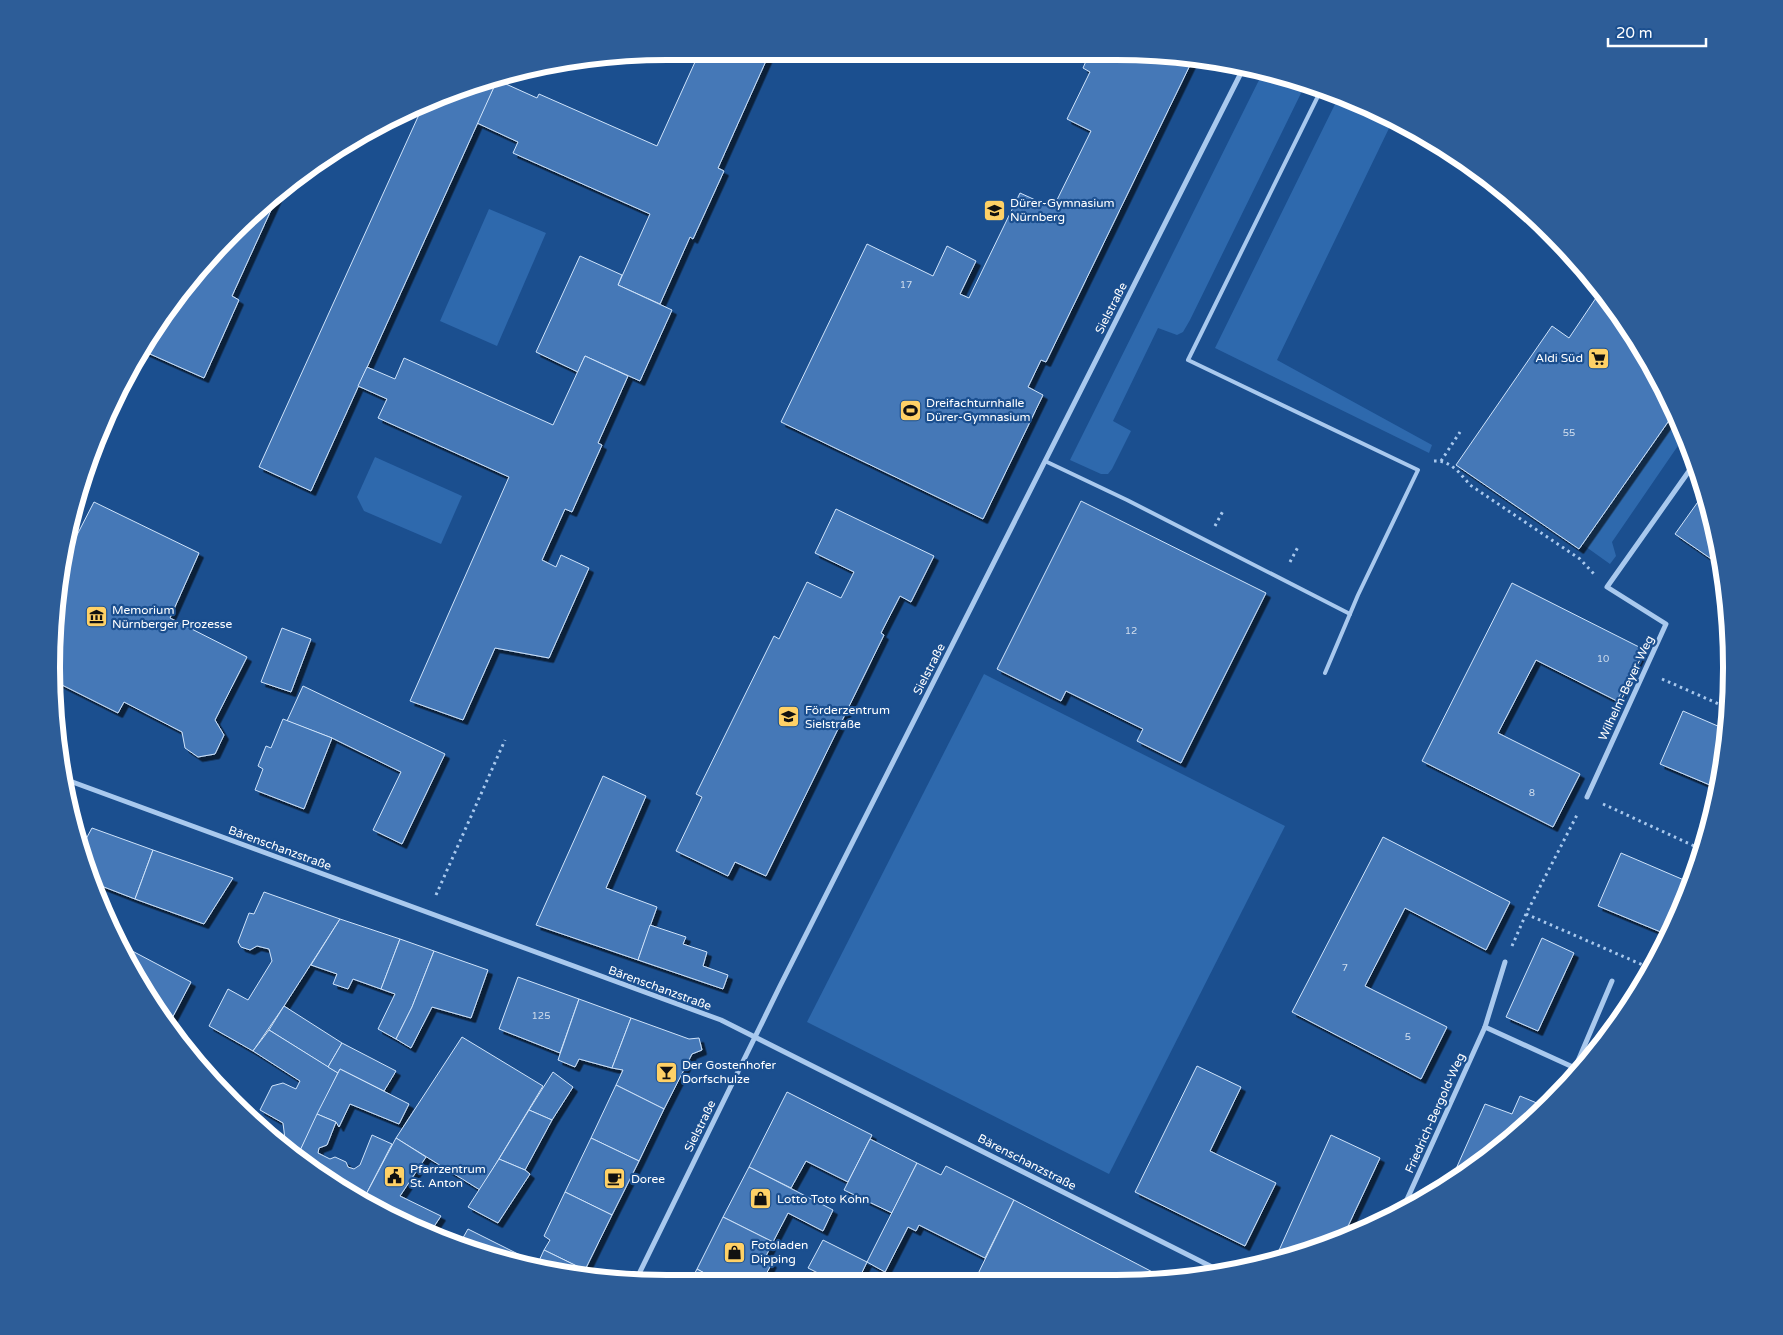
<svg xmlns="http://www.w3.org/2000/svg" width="1783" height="1335" viewBox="0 0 1783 1335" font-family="'Varela Round',sans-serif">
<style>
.green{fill:#2e69ad}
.building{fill:#4478b7;stroke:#cfe3fa;filter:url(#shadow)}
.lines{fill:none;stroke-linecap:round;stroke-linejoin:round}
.path{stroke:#a9c9ee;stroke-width:3;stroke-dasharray:2.5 4;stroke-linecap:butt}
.service{stroke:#a9c9ee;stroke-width:4}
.minor{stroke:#a9c9ee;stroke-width:5}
.labels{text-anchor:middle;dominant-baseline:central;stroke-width:4.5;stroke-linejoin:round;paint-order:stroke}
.number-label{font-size:10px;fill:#d0dded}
.poi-label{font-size:12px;fill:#fff;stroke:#1b4f8f;text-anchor:start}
.street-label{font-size:12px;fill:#fff;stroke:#1b4f8f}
.rim{fill:none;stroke:#fff;stroke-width:6}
</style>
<defs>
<filter id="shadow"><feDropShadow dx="4.5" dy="4.5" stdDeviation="0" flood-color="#0009"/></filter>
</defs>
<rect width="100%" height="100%" fill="#1b4f8f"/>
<g class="green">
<polygon points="1264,70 1275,72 1306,83 1190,320 1183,332 1177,335 1158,328 1113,421 1131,431 1112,469 1108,474 1101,474 1070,460"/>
<polygon points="1340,94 1352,98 1393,120 1277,360 1432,445 1429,453 1215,348"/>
<polygon points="489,209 546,233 497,346 440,321"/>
<polygon points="1675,412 1684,437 1612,542 1616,556 1610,564 1582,544"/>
<polygon points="375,457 462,496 441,544 364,511 357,497"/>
<polygon points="984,674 1285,826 1109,1174 807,1022"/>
</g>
<g class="building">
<polygon points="700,51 770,52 718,168 724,171 693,239 690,237 660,304 618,285 650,214 513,153 518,142 477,123 497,80 537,98 539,94 657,146"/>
<polygon points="1090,52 1156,53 1193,59 1046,362 1041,360 1028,387 1043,395 983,519 781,422 867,244 933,276 947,246 976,261 960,294 969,298 1020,193 1053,208 1091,131 1067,119 1090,72 1083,68"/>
<polygon points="499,76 311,491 259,467 422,108"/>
<polygon points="277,197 232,296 239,300 204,378 141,350 155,325 232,232"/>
<polygon points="580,256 622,275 618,285 672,310 640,381 585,356 578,372 536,352"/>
<polygon points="1602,289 1668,395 1675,412 1579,549 1456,465 1552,326 1569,338"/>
<polygon points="585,356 628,376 598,443 602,445 572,512 565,509 542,560 556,567 561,555 589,568 549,658 495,648 463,720 410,701 509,477 378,418 387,399 358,386 367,367 395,379 404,358 553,425"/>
<polygon points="1705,492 1711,508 1720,565 1675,534"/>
<polygon points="1081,501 1266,593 1181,763 1137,741 1143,729 1066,691 1061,701 997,669"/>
<polygon points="94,502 199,553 170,618 247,657 215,720 224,735 215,754 198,757 185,748 182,732 124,702 118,713 54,681 62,564"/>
<polygon points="836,509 934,556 911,602 900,596 881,633 884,635 766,876 735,862 728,876 676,851 702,797 696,794 774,636 779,639 807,582 841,598 854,572 815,553"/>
<polygon points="1512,583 1643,649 1617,701 1536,660 1498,733 1580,774 1553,827 1422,761"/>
<polygon points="282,628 311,639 291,692 261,682"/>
<polygon points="303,686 445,754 402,844 373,830 401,772 332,738 287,721"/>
<polygon points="1683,711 1727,730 1726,748 1717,788 1660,764"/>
<polygon points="283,719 332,738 304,809 255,790 263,769 258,766 266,746 271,748"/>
<polygon points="603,776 646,796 606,888 657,907 638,960 536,925"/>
<polygon points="92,828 153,850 135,899 91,882 84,866 81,848"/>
<polygon points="1383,837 1510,902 1486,950 1405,908 1365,986 1447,1027 1421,1079 1292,1012"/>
<polygon points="153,850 233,878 204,924 135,899"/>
<polygon points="1621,853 1691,883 1668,935 1598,906"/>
<polygon points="264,892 340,919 284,1006 253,1051 209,1026 228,989 248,1000 272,961 269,949 257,946 250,950 241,947 238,942 249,913 254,914"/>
<polygon points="340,919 400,939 381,989 353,979 348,989 333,984 337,974 311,965"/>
<polygon points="650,925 686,937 683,944 707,952 703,966 728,975 723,989 638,960"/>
<polygon points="1542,938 1574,953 1538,1031 1506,1017"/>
<polygon points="400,939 434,951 412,1007 396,1039 378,1029 395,994 381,989"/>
<polygon points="119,944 191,982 168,1026 134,975"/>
<polygon points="434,951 488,970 471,1018 432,1007 411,1048 396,1039 412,1007"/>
<polygon points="518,977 579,999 560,1053 499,1029"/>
<polygon points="579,999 631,1018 612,1068 579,1059 575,1067 558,1060"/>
<polygon points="284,1006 342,1043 328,1067 269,1030"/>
<polygon points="631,1018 689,1039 699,1038 702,1050 692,1054 664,1109 616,1085 623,1070 612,1068"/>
<polygon points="269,1030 338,1073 297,1157 261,1131 254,1123 285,1139 283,1123 260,1110 272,1086 283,1083 296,1089 300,1081 253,1051"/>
<polygon points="462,1037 543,1086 480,1190 396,1138"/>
<polygon points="342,1043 396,1071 384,1091 340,1069 338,1073 328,1067"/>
<polygon points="1197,1066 1241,1087 1210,1151 1276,1183 1245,1246 1135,1192"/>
<polygon points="340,1069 409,1104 399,1124 350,1104 339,1127 336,1122 317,1114"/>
<polygon points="553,1072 573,1087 552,1120 529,1110"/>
<polygon points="616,1085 664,1109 639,1161 591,1138"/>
<polygon points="787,1092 872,1135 848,1182 806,1161 791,1188 749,1167"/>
<polygon points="1520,1096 1544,1106 1490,1157 1451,1180 1485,1104 1512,1114"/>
<polygon points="529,1110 552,1120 525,1170 499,1159"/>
<polygon points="317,1114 336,1122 327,1145 319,1148 318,1153 330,1159 335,1157 346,1162 348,1167 354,1169 360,1165 372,1135 392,1144 362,1202 297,1157"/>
<polygon points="1331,1135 1380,1158 1342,1239 1276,1257"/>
<polygon points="396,1138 426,1157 400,1196 441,1216 431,1231 362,1202"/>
<polygon points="591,1138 639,1161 612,1215 565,1192"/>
<polygon points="870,1139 917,1163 892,1213 844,1190"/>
<polygon points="499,1159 525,1170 530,1174 498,1223 468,1207"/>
<polygon points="917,1163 941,1175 946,1166 1014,1200 985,1258 919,1225 916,1231 908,1227 885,1272 867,1262"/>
<polygon points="749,1167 833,1210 823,1231 788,1213 773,1242 723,1217"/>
<polygon points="565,1192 612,1215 585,1270 544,1250 550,1240 544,1236"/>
<polygon points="1014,1200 1166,1279 975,1280"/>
<polygon points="723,1217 773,1242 764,1260 772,1263 763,1280 753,1274 749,1282 721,1282 697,1269"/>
<polygon points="468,1229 520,1255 515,1264 508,1263 460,1243"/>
<polygon points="823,1240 867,1262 858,1281 834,1281 808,1268"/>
<polygon points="544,1250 585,1270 582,1275 515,1264 520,1255 538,1263"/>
<polygon points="697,1269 721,1282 690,1282"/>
</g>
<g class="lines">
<g class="path">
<path d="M1434 461C1450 460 1460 473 1470 485L1580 559 1594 574"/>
<polyline points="1441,461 1460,432"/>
<polyline points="1215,526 1223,511"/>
<polyline points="1290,562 1298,547"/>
<polyline points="1662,679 1728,708"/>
<polyline points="1603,804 1703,850"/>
<polyline points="436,895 505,740"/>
<polyline points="1526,914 1652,969"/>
<polyline points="1512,946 1526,914 1578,813"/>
</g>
<g class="service">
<polyline points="1322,88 1188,360 1418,470 1358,595 1325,673"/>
<polyline points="1045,461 1127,500 1350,614"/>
</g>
<g class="minor">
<polyline points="67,780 721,1020 1222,1272"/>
<polyline points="1587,797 1666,624 1607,587 1694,464"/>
<polyline points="1485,1027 1505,962"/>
<polyline points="1404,1206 1485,1027 1575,1068 1612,981"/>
<polyline points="635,1282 780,986 1244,67"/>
</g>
</g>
<defs>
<symbol id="school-square" viewBox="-11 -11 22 22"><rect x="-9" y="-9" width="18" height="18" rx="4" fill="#ffd166" stroke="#1b4f8f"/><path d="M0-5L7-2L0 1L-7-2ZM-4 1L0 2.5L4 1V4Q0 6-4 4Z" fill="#111"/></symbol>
<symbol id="supermarket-square" viewBox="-11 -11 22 22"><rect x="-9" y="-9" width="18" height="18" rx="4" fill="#ffd166" stroke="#1b4f8f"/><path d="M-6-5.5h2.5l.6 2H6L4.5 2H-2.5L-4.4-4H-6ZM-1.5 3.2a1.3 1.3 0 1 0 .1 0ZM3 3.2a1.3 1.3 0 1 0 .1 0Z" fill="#111"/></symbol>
<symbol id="stadium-square" viewBox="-11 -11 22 22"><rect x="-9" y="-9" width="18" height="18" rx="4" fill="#ffd166" stroke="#1b4f8f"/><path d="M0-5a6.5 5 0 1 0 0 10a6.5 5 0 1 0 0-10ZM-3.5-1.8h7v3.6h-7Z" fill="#111"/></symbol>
<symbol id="museum-square" viewBox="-11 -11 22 22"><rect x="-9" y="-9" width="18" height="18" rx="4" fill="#ffd166" stroke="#1b4f8f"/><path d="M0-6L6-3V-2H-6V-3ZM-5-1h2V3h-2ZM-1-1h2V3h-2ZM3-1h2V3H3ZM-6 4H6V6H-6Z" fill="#111"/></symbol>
<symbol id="bar-square" viewBox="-11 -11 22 22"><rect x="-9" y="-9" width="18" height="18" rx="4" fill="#ffd166" stroke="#1b4f8f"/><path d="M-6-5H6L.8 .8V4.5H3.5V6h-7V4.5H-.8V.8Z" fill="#111"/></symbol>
<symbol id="civic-square" viewBox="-11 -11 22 22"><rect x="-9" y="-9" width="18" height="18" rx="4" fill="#ffd166" stroke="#1b4f8f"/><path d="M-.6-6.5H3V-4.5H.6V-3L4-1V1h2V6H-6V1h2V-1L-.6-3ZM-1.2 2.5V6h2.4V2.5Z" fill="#111"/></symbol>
<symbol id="cafe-square" viewBox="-11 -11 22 22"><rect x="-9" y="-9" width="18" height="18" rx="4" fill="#ffd166" stroke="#1b4f8f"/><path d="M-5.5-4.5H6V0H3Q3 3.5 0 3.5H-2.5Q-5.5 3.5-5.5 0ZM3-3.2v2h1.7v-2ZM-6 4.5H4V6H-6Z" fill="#111"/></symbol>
<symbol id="shop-square" viewBox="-11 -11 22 22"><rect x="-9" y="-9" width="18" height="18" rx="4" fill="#ffd166" stroke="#1b4f8f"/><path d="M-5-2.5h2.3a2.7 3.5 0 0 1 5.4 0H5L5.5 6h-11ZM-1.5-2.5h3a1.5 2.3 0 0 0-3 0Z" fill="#111"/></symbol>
</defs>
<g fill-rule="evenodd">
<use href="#school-square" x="982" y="198" width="25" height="25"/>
<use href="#supermarket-square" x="1586" y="346" width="25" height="25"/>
<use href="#stadium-square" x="898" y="398" width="25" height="25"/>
<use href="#museum-square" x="84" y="604" width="25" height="25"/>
<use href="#school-square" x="776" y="704" width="25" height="25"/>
<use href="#bar-square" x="654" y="1060" width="25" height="25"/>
<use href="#civic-square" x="382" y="1164" width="25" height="25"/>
<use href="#cafe-square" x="602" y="1166" width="25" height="25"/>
<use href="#shop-square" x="748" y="1186" width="25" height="25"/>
<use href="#shop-square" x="722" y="1240" width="25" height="25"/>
</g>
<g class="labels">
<g class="number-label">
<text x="906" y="285">17</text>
<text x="1569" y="433">55</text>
<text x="1131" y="631">12</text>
<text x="1603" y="659">10</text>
<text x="1532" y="793">8</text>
<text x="1345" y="968">7</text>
<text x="541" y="1016">125</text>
<text x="1408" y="1037">5</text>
</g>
<g class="poi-label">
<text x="1010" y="203">Dürer-Gymnasium<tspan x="1010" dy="14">Nürnberg</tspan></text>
<text x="1583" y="358" text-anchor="end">Aldi Süd</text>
<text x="926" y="403">Dreifachturnhalle<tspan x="926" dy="14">Dürer-Gymnasium</tspan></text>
<text x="112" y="610">Memorium<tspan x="112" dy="14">Nürnberger Prozesse</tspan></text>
<text x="805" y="710">Förderzentrum<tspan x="805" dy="14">Sielstraße</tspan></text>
<text x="682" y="1065">Der Gostenhofer<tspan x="682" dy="14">Dorfschulze</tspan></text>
<text x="410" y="1169">Pfarrzentrum<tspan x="410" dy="14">St. Anton</tspan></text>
<text x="631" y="1179">Doree</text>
<text x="777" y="1199">Lotto Toto Kohn</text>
<text x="751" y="1245">Fotoladen<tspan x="751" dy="14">Dipping</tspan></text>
</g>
<g class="street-label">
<text transform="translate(1111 308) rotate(-63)">Sielstraße</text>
<text transform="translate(929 669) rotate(-63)">Sielstraße</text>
<text transform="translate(1626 688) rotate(-65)">Wilhelm-Beyer-Weg</text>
<text transform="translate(280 848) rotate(20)">Bärenschanzstraße</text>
<text transform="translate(660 988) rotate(20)">Bärenschanzstraße</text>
<text transform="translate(1435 1113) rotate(-66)">Friedrich-Bergold-Weg</text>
<text transform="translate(700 1126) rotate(-64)">Sielstraße</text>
<text transform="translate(1027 1162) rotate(27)">Bärenschanzstraße</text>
</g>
</g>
<path d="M0 0H1783V1335H0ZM667 60H1116A607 607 0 0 1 1723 667V668A607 607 0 0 1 1116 1275H667A607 607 0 0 1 60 668V667A607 607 0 0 1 667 60Z" fill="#2d5d98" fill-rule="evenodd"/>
<path class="rim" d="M667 60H1116A607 607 0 0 1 1723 667V668A607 607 0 0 1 1116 1275H667A607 607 0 0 1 60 668V667A607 607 0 0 1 667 60Z"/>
<path d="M1608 38v8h98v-8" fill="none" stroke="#ffffff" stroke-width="2.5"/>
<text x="1616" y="38" font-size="15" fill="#ffffff" stroke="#1b4f8f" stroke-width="4" paint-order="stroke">20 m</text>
</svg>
